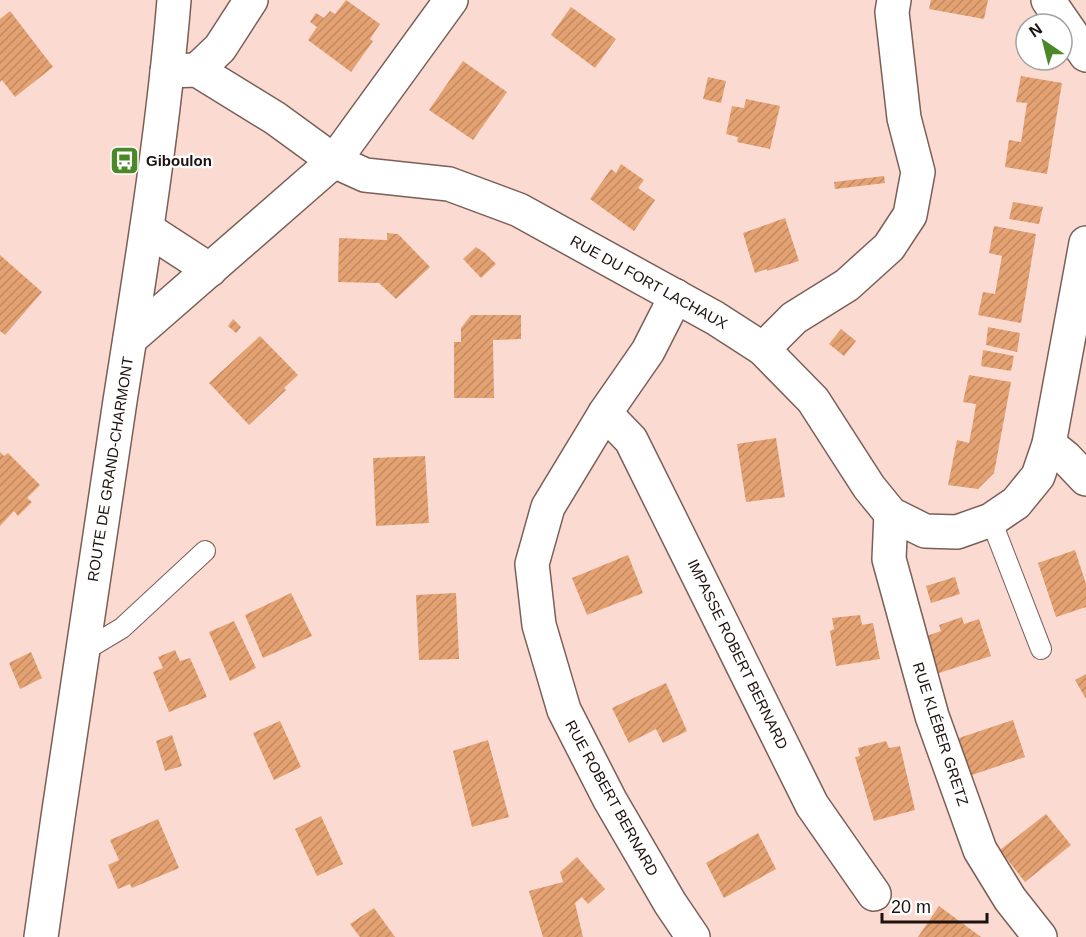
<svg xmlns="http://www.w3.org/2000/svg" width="1086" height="937" viewBox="0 0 1086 937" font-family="Arial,sans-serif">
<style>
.building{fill:url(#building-hatch)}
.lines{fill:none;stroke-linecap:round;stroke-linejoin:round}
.service-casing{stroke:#7a5f57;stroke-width:22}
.minor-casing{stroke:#7a5f57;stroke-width:36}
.tertiary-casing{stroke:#7a5f57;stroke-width:36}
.service{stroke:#fff;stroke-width:20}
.minor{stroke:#fff;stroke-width:33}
.tertiary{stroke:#fff;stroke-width:33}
.labels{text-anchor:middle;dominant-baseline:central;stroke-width:4.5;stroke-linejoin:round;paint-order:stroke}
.poi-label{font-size:15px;font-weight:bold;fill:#1d120f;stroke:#fff;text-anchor:start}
.street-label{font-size:15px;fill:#1d120f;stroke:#fff}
</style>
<defs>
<pattern id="building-hatch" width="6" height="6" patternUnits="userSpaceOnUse" patternTransform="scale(1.5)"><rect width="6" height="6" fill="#e4a171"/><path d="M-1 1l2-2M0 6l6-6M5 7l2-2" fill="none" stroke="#c38a61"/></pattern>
</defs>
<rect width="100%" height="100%" fill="#fbdbd1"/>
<g class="building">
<polygon points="346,0 380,24 370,39 373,41 351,72 308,40 317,27 310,22 316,13 324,18 330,11 335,14"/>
<polygon points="931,0 988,0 984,19 929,9"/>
<polygon points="571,7 616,39 595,68 551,35"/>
<polygon points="10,11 53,67 15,97 2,80 0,82 0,19"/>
<polygon points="463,61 507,92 473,140 429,110"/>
<polygon points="1021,76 1062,83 1047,174 1005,167 1009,140 1021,142 1027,103 1016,102"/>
<polygon points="708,77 726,81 721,103 703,99"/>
<polygon points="746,99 780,106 770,149 737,142 738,137 726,134 732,106 744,108"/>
<polygon points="621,164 644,180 638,188 655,200 634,231 590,199 611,169 616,173"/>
<polygon points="884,176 885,183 835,189 834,182"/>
<polygon points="1013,202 1043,207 1039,224 1009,219"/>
<polygon points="785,218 799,261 767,271 767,269 755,273 743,233"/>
<polygon points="994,226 1036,234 1021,323 978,315 983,292 995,294 1002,256 989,253"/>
<polygon points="387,233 398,234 430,267 396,299 379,283 338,282 339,238 387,240"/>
<polygon points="476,247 485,253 496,264 481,278 463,259"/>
<polygon points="0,255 42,292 5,335 0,331"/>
<polygon points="471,315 521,315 521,339 493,340 494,398 454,398 454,342 461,342 461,328"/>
<polygon points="233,319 241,327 236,333 228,326"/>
<polygon points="988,327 1020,333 1017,352 986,345"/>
<polygon points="841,329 856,341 844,356 829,344"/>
<polygon points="260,336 298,375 284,388 286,390 249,425 209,383"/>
<polygon points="983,350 1014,356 1011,371 981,366"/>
<polygon points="969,375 1011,382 994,473 978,489 948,485 957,440 969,443 973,422 976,404 963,402"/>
<polygon points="776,438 785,497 746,502 737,444"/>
<polygon points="0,452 4,456 8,453 40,485 27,498 32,502 18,516 14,511 0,526"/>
<polygon points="425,456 429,523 376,526 373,458"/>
<polygon points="1075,550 1086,584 1086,607 1056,617 1038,563"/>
<polygon points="628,555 643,593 587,615 572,578"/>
<polygon points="955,577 960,594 931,603 926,586"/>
<polygon points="291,593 312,636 263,658 245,615"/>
<polygon points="456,593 459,659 419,660 416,595"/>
<polygon points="860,615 862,625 873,623 880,659 836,666 830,631 834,629 832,618"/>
<polygon points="962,617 964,624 979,619 991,656 936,674 924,637 941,631 939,625"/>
<polygon points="234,621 256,668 230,681 209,632"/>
<polygon points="175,650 180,661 190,658 207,697 169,712 153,672 163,668 158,657"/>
<polygon points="31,652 42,678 20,689 9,663"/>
<polygon points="1086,674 1086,699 1075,680"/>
<polygon points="666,683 687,731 663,743 656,729 629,743 612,708"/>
<polygon points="1013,720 1025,757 969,776 956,739"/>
<polygon points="280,721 301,767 274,780 253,733"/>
<polygon points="172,735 182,766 165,771 156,741"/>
<polygon points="488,740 509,817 472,827 453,751"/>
<polygon points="886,741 889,748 900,746 915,810 874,821 855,757 860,756 858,748"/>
<polygon points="1046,814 1071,845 1025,882 1000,850"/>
<polygon points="321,816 343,864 317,876 295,829"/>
<polygon points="158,819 179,868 132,888 130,884 118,889 108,865 119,860 110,840"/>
<polygon points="758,833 776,869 724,898 706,863"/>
<polygon points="577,857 605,889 588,904 582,897 575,903 583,937 543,937 529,891 563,882 560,872"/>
<polygon points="939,906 981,937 918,937"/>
<polygon points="374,908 395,937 360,937 350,924"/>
</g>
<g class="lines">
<defs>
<g id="service">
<polyline points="991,520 1041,649"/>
<polyline points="82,652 122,628 205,551"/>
</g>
<g id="minor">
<polyline points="451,0 334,161 365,175 449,184 519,210 715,318 763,349 813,400 869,487 891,514 925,531 957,532 991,520 1016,503 1038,476 1049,444 1086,243"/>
<polyline points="1048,0 1086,55"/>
<polyline points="197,70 220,48 251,0"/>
<polyline points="147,229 210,270"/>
<polyline points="676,296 648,351 605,413 548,507 532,564 539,625 564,710 610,800 670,903 693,937"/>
<polyline points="130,339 334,161 275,118 197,70 167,71"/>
<polyline points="763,349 794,318 847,285 889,247 910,215 918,172 904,118 892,12 894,0"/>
<polyline points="605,413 631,440 812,805 874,894"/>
<polyline points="1049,444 1065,457 1086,479"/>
<polyline points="891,514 889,559 932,716 980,850 1010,899 1040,937"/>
</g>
<path id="tertiary" d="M41 937C66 758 93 579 120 401 141 267 163 134 174 0"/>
</defs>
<use href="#service" class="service-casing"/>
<use href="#minor" class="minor-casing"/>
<use href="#tertiary" class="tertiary-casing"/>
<use href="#service" class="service"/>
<use href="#minor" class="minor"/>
<use href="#tertiary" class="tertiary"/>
</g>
<defs>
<symbol id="bus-square" viewBox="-11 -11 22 22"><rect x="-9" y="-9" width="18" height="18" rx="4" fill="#4b8928" stroke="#fff"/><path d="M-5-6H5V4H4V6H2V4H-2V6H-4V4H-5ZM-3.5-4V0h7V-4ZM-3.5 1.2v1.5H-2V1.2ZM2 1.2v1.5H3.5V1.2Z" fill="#fff"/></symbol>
</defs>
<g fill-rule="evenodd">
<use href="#bus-square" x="108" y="144" width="33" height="33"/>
</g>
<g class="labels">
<g class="poi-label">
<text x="146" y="160">Giboulon</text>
</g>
<g class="street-label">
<text transform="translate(649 282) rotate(29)">RUE DU FORT LACHAUX</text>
<text transform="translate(110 469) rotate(-81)">ROUTE DE GRAND-CHARMONT</text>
<text transform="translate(738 654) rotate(64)">IMPASSE ROBERT BERNARD</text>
<text transform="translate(941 734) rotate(72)">RUE KLÉBER GRETZ</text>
<text transform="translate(612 798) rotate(61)">RUE ROBERT BERNARD</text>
</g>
</g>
<g transform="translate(1044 42) rotate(325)"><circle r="28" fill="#ffffff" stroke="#a5a09f" stroke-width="1.5"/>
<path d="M0-4.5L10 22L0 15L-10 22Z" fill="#4b8928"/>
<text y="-9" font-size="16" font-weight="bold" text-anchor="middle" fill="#1d120f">N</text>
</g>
<path d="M882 913v9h105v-9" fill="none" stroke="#1d120f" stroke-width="3"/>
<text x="891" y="913" font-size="18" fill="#1d120f" stroke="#ffffff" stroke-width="4.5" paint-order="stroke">20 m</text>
</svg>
